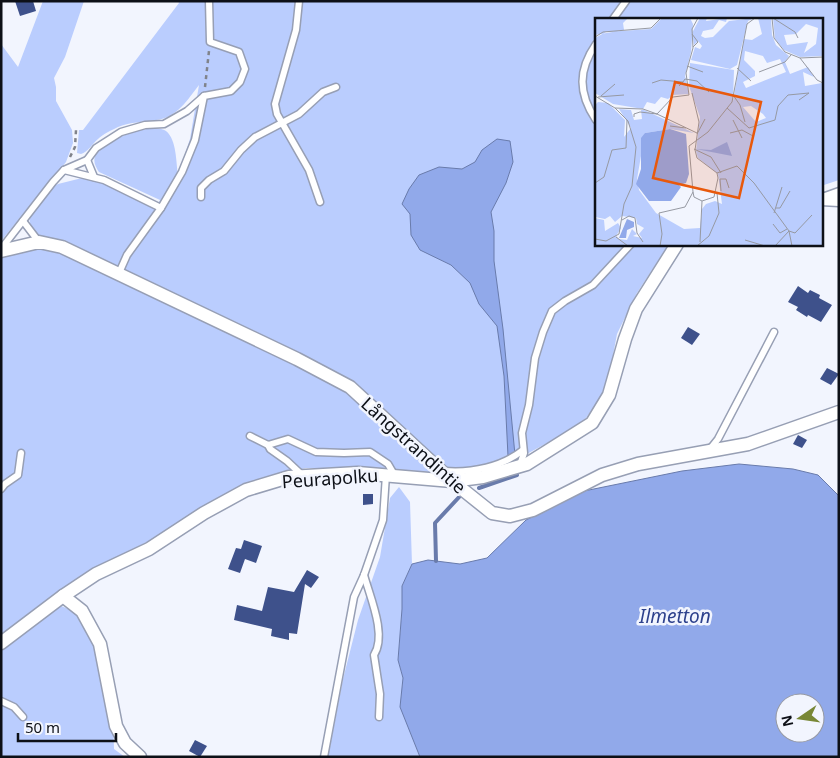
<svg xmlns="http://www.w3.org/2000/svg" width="840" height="758" viewBox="0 0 840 758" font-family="'Noto Sans',sans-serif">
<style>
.green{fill:#bacdfe}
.water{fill:#91a9ea;stroke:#697bab;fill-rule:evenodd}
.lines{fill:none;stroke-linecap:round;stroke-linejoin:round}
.stream{stroke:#697bab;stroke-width:4}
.building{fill:#3e518b}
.lane-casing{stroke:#979fb4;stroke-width:9}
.street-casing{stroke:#979fb4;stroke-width:15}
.path{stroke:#80838b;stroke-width:2.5;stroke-dasharray:4 4;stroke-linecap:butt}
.lane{stroke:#fff;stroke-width:6}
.street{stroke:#fff;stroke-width:12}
.labels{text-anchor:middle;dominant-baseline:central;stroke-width:5;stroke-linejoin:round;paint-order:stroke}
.street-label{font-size:18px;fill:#0d1017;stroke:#f2f5fe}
.water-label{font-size:19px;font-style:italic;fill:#2d418d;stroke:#f2f5fe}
.inset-road{fill:none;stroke:#9699a2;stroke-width:1}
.view{fill:#e8590c;fill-opacity:0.15;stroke:#e8590c;stroke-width:2.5}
.inset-edge{fill:none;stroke:#0d1017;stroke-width:2.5}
</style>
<rect width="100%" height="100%" fill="#f2f5fe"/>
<g class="green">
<polygon points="43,1 84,1 65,57 54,78 56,87 56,101 72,130 73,143 66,162 1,241 1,44 18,67"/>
<path d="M178 1H839V180L821 186V19H596V244H669L637 293 617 334 611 366 605 387 598 401 586 418 569 431 503 467 459 476 306 468 277 475 79 577 1 637V256L37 236 31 230 29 216 50 188 58 184 82 178 97 181 153 206 155 210 160 200 99 172C96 167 92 161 96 155 104 140 152 121 166 131 177 140 176 163 178 175L190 139 199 85C188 99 177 118 156 120 143 122 131 122 118 127 112 130 103 134 98 139 92 144 88 152 81 154L77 153 79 130H83L179 3Z"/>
<polygon points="399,487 410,502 412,564 402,586 402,609 398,660 403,678 401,707 420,757 328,757 343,679 358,620 380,557 390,498"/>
<polygon points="59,605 77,613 97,652 113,720 114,749 125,757 1,757 1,650"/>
</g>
<g class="water">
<polygon points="497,139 510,141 513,162 506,183 491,212 494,231 494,261 503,329 515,455 508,456 504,376 497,326 479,304 470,283 451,265 420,250 411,235 410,214 402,204 409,189 419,175 439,167 462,169 475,162 482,150"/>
<path d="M739 464 793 469 818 475 839 496V757H420L400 707 403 678 398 660 402 609V586L412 564 428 560 460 564 487 558 526 520 584 491 682 471ZM785 703H815V733H785Z"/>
</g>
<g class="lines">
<g class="stream">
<polyline points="479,488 517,475"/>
<polyline points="436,561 435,523 461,495"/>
</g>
</g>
<g class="building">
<polygon points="15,1 33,1 36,11 20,16"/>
<polygon points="798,286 808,293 810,290 820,295 819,298 832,305 821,322 808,315 807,317 796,310 798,307 788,302"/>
<polygon points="688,327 700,334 692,345 681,338"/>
<polygon points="827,368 839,374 831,385 820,379"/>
<polygon points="798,435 807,440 802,448 793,444"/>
<polygon points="363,494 373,494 373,504 363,505"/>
<polygon points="244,540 262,546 256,563 245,559 240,573 228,569 236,548 241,549"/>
<polygon points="307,570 319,577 311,588 305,584 297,634 289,633 289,640 271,636 272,629 234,620 237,605 262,611 268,587 294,592"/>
<polygon points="195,740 207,746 200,757 189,751"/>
</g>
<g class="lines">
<defs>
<g id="lane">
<polyline points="299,1 296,30 275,104 277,114 309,170 320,202"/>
<polyline points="613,19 626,1"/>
<path d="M596 44C578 70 578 93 596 120"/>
<polyline points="87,160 94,177"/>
<polyline points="64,170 104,180 161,208"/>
<polyline points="825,196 839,191"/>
<polyline points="201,197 201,188 209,180 224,171 241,150 255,137 299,114 323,92 336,87"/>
<polyline points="23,221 39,242"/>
<polyline points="1,249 53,182 64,170 87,160 96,148 121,132 145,125 164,124 187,111 204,96"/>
<polyline points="119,273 127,255 161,208 182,172 195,140 204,96 231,91 240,82 245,69 239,52 210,42 209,1"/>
<polyline points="250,436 268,445 288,439 316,452 344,453 370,452 388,464 395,476"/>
<polyline points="268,445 270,449 287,461 302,475"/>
<polyline points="710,449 718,439 774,332"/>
<polyline points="520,465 524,453 522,433 529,405 535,358 543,332 552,311 565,301 593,285 631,244"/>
<path d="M445 471C472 473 502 467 523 450"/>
<polyline points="1,489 5,484 18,475 21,453"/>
<path d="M364 575C370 597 387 635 374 655L380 694 379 717"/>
<polyline points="1,701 14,707 23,717"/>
<polyline points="324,757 354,597 364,575 383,520 386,475"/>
</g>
<g id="street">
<polyline points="821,199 839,200"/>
<polyline points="1,251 39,242 62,247 297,359 350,387 452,481 492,513 510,516 533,510 602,475 638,464 748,444 839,412"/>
<polyline points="63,596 96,574 149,549 204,513 246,490 289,477 358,473 452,481 483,477 527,464 592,423 609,395 625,339 636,309 677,244"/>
<polyline points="1,643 63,596 82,611 100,644 116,726 125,743 140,757"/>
</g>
</defs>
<use href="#lane" class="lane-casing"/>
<use href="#street" class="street-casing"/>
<g class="path">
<polyline points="205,87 209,51"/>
<polyline points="70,157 75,147 76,130"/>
</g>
<use href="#lane" class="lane"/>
<use href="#street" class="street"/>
</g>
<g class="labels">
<g class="street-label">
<text transform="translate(414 445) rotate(42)">Långstrandintie</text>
<text transform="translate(330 478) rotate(-4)">Peurapolku</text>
</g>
<g class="water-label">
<text x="675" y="616">Ilmetton</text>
</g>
</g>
<g transform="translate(595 18)">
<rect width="228" height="228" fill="#f2f5fe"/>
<path d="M0 0H33L28 5 29 12 0 17ZM67 0H95L98 6 96 34 90 58 94 76 78 77 73 81 66 79 60 86 52 84 48 91 18 86 0 75V20L11 14 56 11ZM105 0H112L111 3 132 0 131 4 124 2 118 11 108 13 106 18 110 20 118 19 134 3 159 0 153 3 142 47 135 51 96 42 100 29 105 31 107 28 103 23 99 27 97 15ZM163 0H176L177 17 181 27 194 38 190 44 195 56 213 49 219 59 208 54 210 68 227 65V227H0V200L9 202 10 213 23 205 26 210 21 218 24 221 32 222 37 211 42 216 38 218 47 220 44 216 49 210 42 206 41 200 27 198 20 204 15 198 10 201 0 199V87L3 84 13 85 30 102 29 119 36 110 24 91 36 92 39 102 47 101 46 92H49L99 115 75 111 50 115 42 161 44 172 61 195 89 211 105 210 107 191 111 186 120 183 127 186 123 156 103 140 101 133 105 99 94 68 95 45 139 52 138 83 149 21 157 22 167 16ZM150 33 168 38 172 45 185 41 191 54 151 70 148 64 160 58V53L149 42ZM156 88 168 96 171 100 161 104 148 89ZM178 0H227V38L205 39 189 32 180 21ZM211 6 223 10 221 26 209 35 213 24 192 27 189 17 201 16Z" fill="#bacdfe" fill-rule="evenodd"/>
<path d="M75 111 91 116 94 156 91 165 84 167 86 169 76 183H54L41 166 46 151V120L50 115ZM132 124 137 138 101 131 116 132ZM32 201 39 204V209L32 212 31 220H24Z" fill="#91a9ea"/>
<path class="inset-road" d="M177 0 179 20 190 34 205 40 228 39M178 0 200 14 203 20M97 16 103 24 98 29M0 19 8 14 56 10 66 0M205 40 222 62 228 65M92 48 108 54M142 50 156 63M164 54 190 44 196 37M88 64 90 61 102 63 114 74M57 65 66 62 88 64 84 68M97 75 104 104 100 132 102 140 122 155 123 160 119 179 107 183M138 77 145 87 150 104M0 78 20 90 48 91 62 96 78 79 94 77 91 55 98 30 97 11 103 0M6 78 20 66M3 79 29 77M132 90 154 110 180 102 183 88 193 77 214 75 204 82M39 99V96L45 94 62 96 102 115M138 102 147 120M75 108 91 110M135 115 147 112 158 118M102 116 110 101M99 131 116 139 126 155M122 155 142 148 159 165 194 213 180 228M0 165 9 159 17 132 31 130 32 102M126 173 125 161H131L134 170M98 174 94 128 113 114 137 84 152 6 160 0M181 190H185L195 173M179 195 187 169M27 202 34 198 40 200 42 215 48 224M178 206 185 215 192 211M21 219 33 228M0 221 11 223 24 216 29 186 37 168 41 129 33 103 20 90M150 222 170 228M105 224 107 183M65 228 67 216 64 195 90 189 98 174 99 179 107 183M102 228 114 218 124 195 122 175M197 228 194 213 200 215 217 197"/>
<path class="view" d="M80 64 166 84 144 180 58 160Z"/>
<rect width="228" height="228" class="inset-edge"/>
</g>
<rect width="840" height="758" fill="none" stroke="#0d1017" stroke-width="5"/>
<g transform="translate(800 718) rotate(257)"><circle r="24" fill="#f2f5fe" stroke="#9699a2"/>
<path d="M0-4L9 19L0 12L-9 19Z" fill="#788736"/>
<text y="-8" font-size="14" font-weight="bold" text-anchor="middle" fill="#0d1017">N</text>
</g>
<path d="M18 733v8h98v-8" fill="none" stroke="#0d1017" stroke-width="2.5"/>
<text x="25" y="733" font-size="15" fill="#0d1017" stroke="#f2f5fe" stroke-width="4" paint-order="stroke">50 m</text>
</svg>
